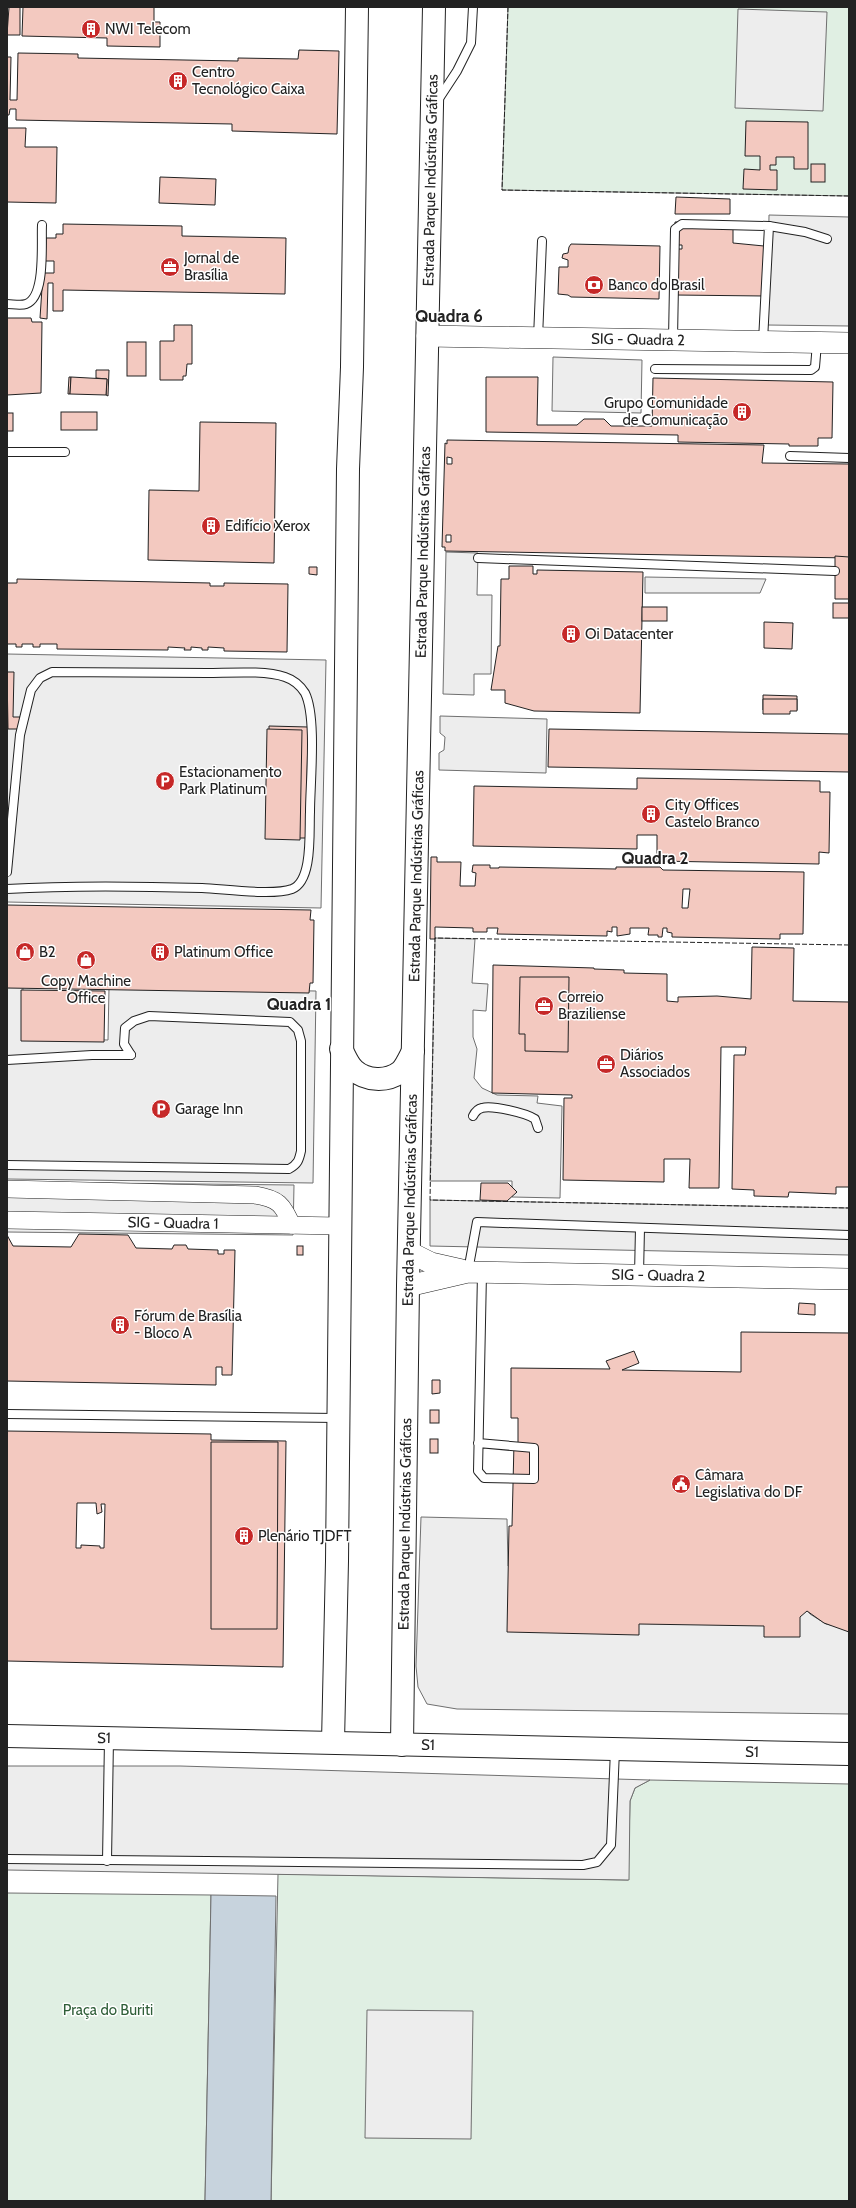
<svg xmlns="http://www.w3.org/2000/svg" width="856" height="2208" viewBox="0 0 856 2208" font-family="Cabin,sans-serif">
<style>
.green{fill:#e0efe3;stroke:#6f6f6f}
.parking{fill:#ededed;stroke:#6f6f6f}
.water{fill:#c7d3dd;stroke:#6f6f6f}
.building{fill:#f3c9c0;stroke:#222;fill-rule:evenodd}
.lines{fill:none;stroke-linecap:round;stroke-linejoin:round}
.service-casing{stroke:#222;stroke-width:10}
.minor-casing{stroke:#222;stroke-width:18}
.tertiary-casing{stroke:#222;stroke-width:22}
.primary-casing{stroke:#222;stroke-width:24}
.trunk-casing{stroke:#222;stroke-width:24}
.service{stroke:#fff;stroke-width:8}
.minor{stroke:#fff;stroke-width:17}
.tertiary{stroke:#fff;stroke-width:21}
.primary{stroke:#fff;stroke-width:22}
.trunk{stroke:#fff;stroke-width:22}
.fence{stroke:#222;stroke-width:1;stroke-dasharray:5 2;stroke-linecap:butt}
.labels{text-anchor:middle;dominant-baseline:central;stroke-width:3;stroke-linejoin:round;paint-order:stroke}
.poi-label{font-size:15px;fill:#222;stroke:#fff;text-anchor:start}
.street-label{font-size:15px;fill:#222;stroke:#fff}
.park-label{font-size:15px;fill:#2f5e38;stroke:#fff}
.quarter-label{font-size:17px;font-weight:bold;fill:#222;stroke:#fff}
</style>
<rect width="100%" height="100%" fill="#fff"/>
<g class="green">
<polygon points="508,7 849,7 849,196 502,190"/>
<polygon points="650,1780 849,1784 849,2201 271,2201 278,1874 628,1880 630,1801 635,1788"/>
<polygon points="7,1893 211,1895 205,2201 7,2201"/>
</g>
<g class="parking">
<polygon points="738,9 827,12 823,111 735,108"/>
<polygon points="769,215 849,217 849,326 767,325"/>
<polygon points="553,357 642,360 641,413 552,411"/>
<polygon points="446,552 478,553 477,595 492,595 491,674 474,674 474,695 443,694"/>
<polygon points="645,577 766,579 760,593 645,593"/>
<polygon points="7,654 326,660 321,908 7,902"/>
<polygon points="440,716 547,719 546,773 439,770 439,753 444,750 445,737 440,733"/>
<polygon points="435,938 475,939 472,983 488,984 486,1011 473,1010 473,1037 477,1049 474,1078 482,1088 497,1095 538,1096 537,1103 562,1106 560,1198 512,1197 512,1181 430,1181"/>
<polygon points="7,986 23,987 22,1038 108,1040 109,988 316,991 313,1183 7,1179"/>
<polygon points="7,1182 294,1185 293,1235 7,1232"/>
<polygon points="430,1200 849,1208 849,1255 430,1246"/>
<polygon points="421,1517 507,1519 508,1566 796,1595 810,1614 826,1624 849,1629 849,1714 457,1709 427,1704 418,1687 416,1666"/>
<polygon points="7,1766 180,1766 650,1780 635,1788 630,1801 629,1880 7,1870"/>
<polygon points="367,2010 473,2011 471,2139 365,2138"/>
</g>
<polygon class="water" points="211,1895 276,1896 271,2201 205,2201"/>
<g class="building">
<polygon points="9,7 20,7 20,35 7,35"/>
<polygon points="23,7 154,7 154,22 160,22 160,47 107,46 107,38 22,36"/>
<polygon points="299,50 339,51 337,134 232,131 232,124 16,120 16,109 10,109 9,115 7,115 7,57 11,57 10,100 17,100 18,53 78,54 78,58 238,61 238,58 298,59"/>
<polygon points="746,121 808,122 808,169 794,169 794,157 776,157 776,165 770,165 770,170 777,170 777,190 743,189 744,169 760,170 760,156 745,156"/>
<polygon points="7,128 26,128 25,147 57,147 56,203 7,202"/>
<rect x="811" y="164" width="14" height="18"/>
<polygon points="160,177 216,179 215,205 159,203"/>
<polygon points="676,197 730,199 730,214 675,214"/>
<polygon points="675,222 733,222 733,243 764,246 764,296 675,295 676,249 682,249 682,245 676,245"/>
<polygon points="63,224 182,226 182,236 286,238 285,294 63,290 63,311 53,311 53,283 48,283 47,319 40,318 43,273 54,273 54,261 45,261 46,238 56,238 56,234 63,234"/>
<polygon points="571,244 660,246 659,299 571,297 568,295 558,294 559,267 568,267 568,260 562,258 563,254 568,253 569,247"/>
<polygon points="7,318 31,318 32,322 42,322 41,393 7,395"/>
<polygon points="174,325 192,325 192,364 187,364 186,376 183,376 183,380 160,380 160,341 174,341"/>
<rect x="127" y="342" width="19" height="34"/>
<polygon points="96,370 109,370 108,396 106,395 107,379 96,378"/>
<polygon points="69,377 71,377 70,394 68,394"/>
<polygon points="71,377 107,379 106,395 70,394"/>
<polygon points="486,377 538,377 537,425 577,425 584,419 604,419 611,426 652,426 653,378 833,382 832,438 818,438 818,446 789,446 789,444 678,442 678,435 486,432"/>
<rect x="61" y="412" width="36" height="18"/>
<rect x="7" y="413" width="6" height="18"/>
<polygon points="200,422 276,423 274,563 148,560 149,490 199,491"/>
<path d="M447 440 764 445 762 463 849 464V558L445 551V547H442L445 443 447 444ZM447 457 452 458V464H447ZM446 535H451V542H446Z"/>
<polygon points="835,556 849,557 849,599 835,599"/>
<polygon points="509,566 533,566 533,574 537,574 537,570 643,572 640,713 534,711 505,703 505,690 491,690 498,646 500,646 501,579 509,579"/>
<polygon points="309,567 317,567 317,575 309,574"/>
<polygon points="17,579 210,583 210,586 224,586 224,583 288,584 287,652 224,651 224,648 208,647 208,650 202,650 202,648 191,647 191,650 184,650 185,648 168,647 168,650 57,649 57,644 40,644 40,647 33,647 33,644 22,644 22,647 16,647 16,644 7,644 7,583 17,583"/>
<rect x="833" y="603" width="16" height="15"/>
<rect x="642" y="607" width="25" height="14"/>
<polygon points="764,622 793,623 792,649 764,648"/>
<polygon points="7,672 14,672 13,717 20,717 19,729 8,729"/>
<polygon points="763,695 797,696 797,710 763,710"/>
<polygon points="763,699 797,699 797,711 790,711 790,714 763,714"/>
<polygon points="269,726 308,727 306,838 269,838"/>
<polygon points="267,729 302,730 300,840 265,839"/>
<polygon points="549,729 849,734 849,772 548,767"/>
<polygon points="637,778 820,781 820,792 830,792 829,853 819,852 819,864 657,861 657,835 637,835 637,849 473,846 474,786 637,789"/>
<path d="M431 857H437V862H461L460 886H475L476 873 472 872 473 865H490V868H499V867L616 869V867H660L663 870 804 872 803 934H780V939L672 937V933L667 932V928H663L662 937H658V935H648L649 928H630V934L617 936V927H612V932L607 931V936L497 934 498 928H487V932H473V928L435 927V939H430ZM683 889H690L688 908H682Z"/>
<polygon points="7,905 311,910 310,920 314,920 313,983 310,983 309,993 7,988"/>
<polygon points="752,947 794,948 793,1001 849,1002 849,1187 836,1187 836,1194 789,1192 788,1197 754,1196 754,1190 732,1189 734,1055 745,1055 746,1047 721,1047 719,1188 689,1188 690,1159 664,1159 664,1182 563,1180 564,1098 572,1098 572,1095 492,1093 493,965 594,968 594,969 624,970 624,973 667,974 667,1001 678,1002 678,997 717,996 751,999"/>
<polygon points="520,977 569,977 568,1052 525,1051 525,1034 519,1034"/>
<polygon points="21,990 105,991 104,1042 21,1041"/>
<polygon points="481,1183 508,1183 517,1192 507,1201 480,1200"/>
<polygon points="79,1234 128,1235 136,1248 172,1249 174,1245 186,1245 188,1249 218,1250 218,1254 224,1254 224,1250 235,1250 232,1375 222,1375 222,1367 216,1367 216,1385 7,1381 7,1235 13,1246 71,1247"/>
<rect x="297" y="1246" width="6" height="9"/>
<polygon points="799,1303 815,1304 815,1315 798,1314"/>
<polygon points="741,1332 849,1333 849,1632 824,1623 807,1611 800,1617 800,1637 764,1637 764,1626 639,1624 639,1635 507,1632 509,1526 512,1526 514,1443 518,1443 518,1418 511,1418 511,1368 610,1369 606,1361 634,1351 639,1363 622,1370 741,1372"/>
<polygon points="432,1380 440,1380 440,1393 432,1394"/>
<rect x="430" y="1410" width="9" height="13"/>
<path d="M7 1431 211 1434V1440L286 1441 283 1667 7 1661ZM77 1503H96L97 1514 102 1512 101 1504H105L104 1548H100V1546L81 1545V1548H76Z"/>
<rect x="430" y="1439" width="8" height="14"/>
<polygon points="211,1442 278,1442 277,1629 211,1629"/>
</g>
<g class="lines">
<defs>
<g id="service">
<polyline points="438,100 457,71 471,43 473,7"/>
<polyline points="769,226 805,232 827,239"/>
<path d="M7 304C12 304 21 306 26 304 46 297 41 244 42 225"/>
<polyline points="538,338 542,241"/>
<polyline points="673,339 675,229 682,224 769,226 763,341"/>
<polyline points="655,369 811,370 815,367 817,343"/>
<polyline points="7,452 65,452"/>
<polyline points="790,456 849,458"/>
<polyline points="478,558 835,571"/>
<path d="M7 872 20 735 31 690 40 678 52 672C104 672 155 673 207 673 228 673 265 670 285 677 294 680 300 685 305 693 317 717 310 784 310 812 309 832 313 881 292 889 272 896 225 889 202 888 137 886 72 885 7 889"/>
<polyline points="7,1060 92,1055 131,1055"/>
<path d="M473 1116C475 1112 477 1109 482 1108 492 1105 526 1113 535 1119L538 1128"/>
<path d="M7 1165 289 1169C298 1164 299 1160 301 1151V1041L298 1030 290 1022 149 1016 134 1021 125 1028 124 1044 131 1055"/>
<polyline points="468,1271 477,1222 849,1235"/>
<polyline points="639,1275 640,1228"/>
<polyline points="7,1414 337,1418"/>
<polyline points="478,1443 534,1448 534,1479 484,1478 478,1471 482,1273"/>
<polyline points="7,1859 583,1865 597,1862 611,1845 615,1750"/>
<polyline points="107,1861 109,1739"/>
</g>
<g id="minor">
<path d="M7 1189 255 1195C279 1199 282 1204 292 1225"/>
<path id="s1" d="M7 1220 339 1226"/>
</g>
<g id="tertiary">
<path id="s2" d="M427 336 849 343"/>
<polyline points="409,1252 431,1263 462,1270"/>
<path id="s3" d="M408 1286 468 1272 849 1279"/>
</g>
<g id="primary">
<path d="M341 1049C345 1056 348 1065 354 1070 366 1081 387 1082 400 1072 405 1068 410 1057 413 1051"/>
<polyline points="333,1742 337,1561 348,469 352,367 357,7"/>
<path id="s4" d="M402 1745 408 1286 434 7"/>
</g>
<g id="trunk">
<path id="s5" d="M7 1736 849 1754"/>
</g>
</defs>
<use href="#service" class="service-casing"/>
<use href="#minor" class="minor-casing"/>
<use href="#tertiary" class="tertiary-casing"/>
<use href="#primary" class="primary-casing"/>
<use href="#trunk" class="trunk-casing"/>
<use href="#service" class="service"/>
<use href="#minor" class="minor"/>
<use href="#tertiary" class="tertiary"/>
<use href="#primary" class="primary"/>
<use href="#trunk" class="trunk"/>
<g class="fence">
<polyline points="508,7 502,190 849,196"/>
<polyline points="849,945 435,938 430,1200 849,1208"/>
</g>
</g>
<defs>
<symbol id="building-disc" viewBox="-11 -11 22 22"><circle r="9.5" fill="#c62828" stroke="#fff"/><path d="M-4-6H4V6H1V3H-1V6H-4ZM-2.5-4.3h1.7v1.8h-1.7ZM.8-4.3h1.7v1.8H.8ZM-2.5-1h1.7V.8h-1.7ZM.8-1h1.7V.8H.8Z" fill="#fff"/></symbol>
<symbol id="office-disc" viewBox="-11 -11 22 22"><circle r="9.5" fill="#c62828" stroke="#fff"/><path d="M-6-3h4V-5.5h4V-3h4V5H-6ZM-1-4.5V-3h2v-1.5ZM-6 0V1H6V0Z" fill="#fff"/></symbol>
<symbol id="bank-disc" viewBox="-11 -11 22 22"><circle r="9.5" fill="#c62828" stroke="#fff"/><path d="M-6-4H6V4H-6ZM0-2.3a2.3 2.3 0 1 0 0 4.6a2.3 2.3 0 1 0 0-4.6Z" fill="#fff"/></symbol>
<symbol id="parking-disc" viewBox="-11 -11 22 22"><circle r="9.5" fill="#c62828" stroke="#fff"/><path d="M-3.5-5.5H1a3.5 3.5 0 0 1 0 7H-1V5.5H-3.5ZM-1-3.4V-.6H.8a1.4 1.4 0 0 0 0-2.8Z" fill="#fff"/></symbol>
<symbol id="shop-disc" viewBox="-11 -11 22 22"><circle r="9.5" fill="#c62828" stroke="#fff"/><path d="M-5-2.5h2.3a2.7 3.5 0 0 1 5.4 0H5L5.5 6h-11ZM-1.5-2.5h3a1.5 2.3 0 0 0-3 0Z" fill="#fff"/></symbol>
<symbol id="civic-disc" viewBox="-11 -11 22 22"><circle r="9.5" fill="#c62828" stroke="#fff"/><path d="M-.6-6.5H3V-4.5H.6V-3L4-1V1h2V6H-6V1h2V-1L-.6-3ZM-1.2 2.5V6h2.4V2.5Z" fill="#fff"/></symbol>
</defs>
<g fill-rule="evenodd">
<use href="#building-disc" x="80" y="18" width="22" height="22"/>
<use href="#building-disc" x="167" y="70" width="22" height="22"/>
<use href="#office-disc" x="159" y="256" width="22" height="22"/>
<use href="#bank-disc" x="583" y="274" width="22" height="22"/>
<use href="#building-disc" x="731" y="401" width="22" height="22"/>
<use href="#building-disc" x="200" y="515" width="22" height="22"/>
<use href="#building-disc" x="560" y="623" width="22" height="22"/>
<use href="#parking-disc" x="154" y="770" width="22" height="22"/>
<use href="#building-disc" x="640" y="803" width="22" height="22"/>
<use href="#shop-disc" x="14" y="941" width="22" height="22"/>
<use href="#building-disc" x="149" y="941" width="22" height="22"/>
<use href="#shop-disc" x="75" y="949" width="22" height="22"/>
<use href="#office-disc" x="533" y="995" width="22" height="22"/>
<use href="#office-disc" x="595" y="1053" width="22" height="22"/>
<use href="#parking-disc" x="150" y="1098" width="22" height="22"/>
<use href="#building-disc" x="109" y="1314" width="22" height="22"/>
<use href="#civic-disc" x="670" y="1473" width="22" height="22"/>
<use href="#building-disc" x="233" y="1525" width="22" height="22"/>
</g>
<g class="labels">
<g class="poi-label">
<text x="105" y="29">NWI Telecom</text>
<text x="192" y="72">Centro<tspan x="192" dy="17">Tecnológico Caixa</tspan></text>
<text x="184" y="258">Jornal de<tspan x="184" dy="17">Brasília</tspan></text>
<text x="608" y="285">Banco do Brasil</text>
<text x="728" y="403" text-anchor="end">Grupo Comunidade<tspan x="728" dy="17">de Comunicação</tspan></text>
<text x="225" y="526">Edifício Xerox</text>
<text x="585" y="634">Oi Datacenter</text>
<text x="179" y="772">Estacionamento<tspan x="179" dy="17">Park Platinum</tspan></text>
<text x="665" y="805">City Offices<tspan x="665" dy="17">Castelo Branco</tspan></text>
<text x="39" y="952">B2</text>
<text x="174" y="952">Platinum Office</text>
<text x="86" y="981" text-anchor="middle">Copy Machine<tspan x="86" dy="17">Office</tspan></text>
<text x="558" y="997">Correio<tspan x="558" dy="17">Braziliense</tspan></text>
<text x="620" y="1055">Diários<tspan x="620" dy="17">Associados</tspan></text>
<text x="175" y="1109">Garage Inn</text>
<text x="134" y="1316">Fórum de Brasília<tspan x="134" dy="17">- Bloco A</tspan></text>
<text x="695" y="1475">Câmara<tspan x="695" dy="17">Legislativa do DF</tspan></text>
<text x="258" y="1536">Plenário TJDFT</text>
</g>
<g class="street-label">
<text stroke="none"><textPath href="#s4" startOffset="1565">Estrada Parque Indústrias Gráficas</textPath></text>
<text stroke="none"><textPath href="#s2" startOffset="211">SIG - Quadra 2</textPath></text>
<text stroke="none"><textPath href="#s4" startOffset="1193">Estrada Parque Indústrias Gráficas</textPath></text>
<text stroke="none"><textPath href="#s4" startOffset="869">Estrada Parque Indústrias Gráficas</textPath></text>
<text stroke="none"><textPath href="#s4" startOffset="545">Estrada Parque Indústrias Gráficas</textPath></text>
<text stroke="none"><textPath href="#s1" startOffset="166">SIG - Quadra 1</textPath></text>
<text stroke="none"><textPath href="#s3" startOffset="252">SIG - Quadra 2</textPath></text>
<text stroke="none"><textPath href="#s4" startOffset="221">Estrada Parque Indústrias Gráficas</textPath></text>
<text stroke="none"><textPath href="#s5" startOffset="97">S1</textPath></text>
<text stroke="none"><textPath href="#s5" startOffset="421">S1</textPath></text>
<text stroke="none"><textPath href="#s5" startOffset="745">S1</textPath></text>
</g>
<g class="park-label">
<text x="108" y="2010">Praça do Buriti</text>
</g>
<g class="quarter-label">
<text x="449" y="316">Quadra 6</text>
<text x="655" y="858">Quadra 2</text>
<text x="299" y="1004">Quadra 1</text>
</g>
</g>
<rect width="856" height="2208" fill="none" stroke="#222222" stroke-width="16"/>
</svg>
